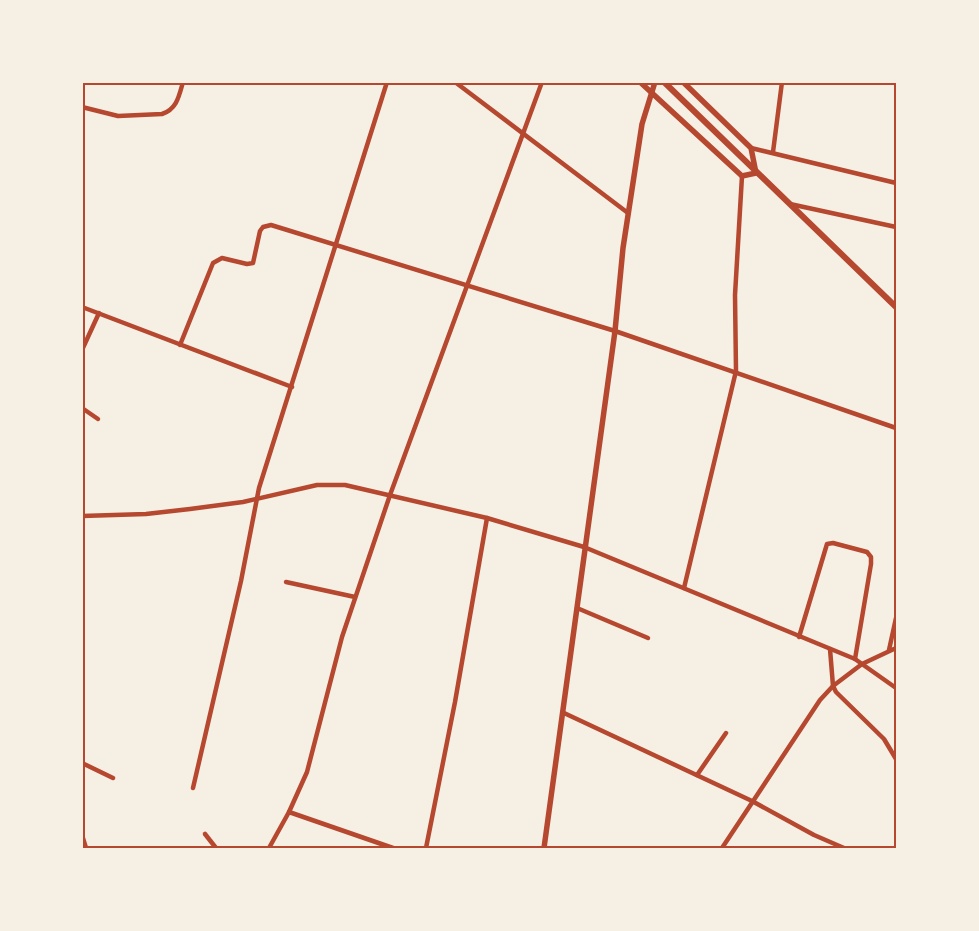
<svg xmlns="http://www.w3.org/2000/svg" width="979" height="931" viewBox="0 0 979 931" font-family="Quicksand,sans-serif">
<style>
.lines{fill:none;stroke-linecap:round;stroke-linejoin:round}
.minor{stroke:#b5482f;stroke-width:4.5}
.tertiary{stroke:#b5482f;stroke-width:5.5}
.secondary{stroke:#b5482f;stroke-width:6}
.neatline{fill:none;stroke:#b5482f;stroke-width:2}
</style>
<rect width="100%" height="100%" fill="#f6efe4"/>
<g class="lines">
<g class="minor">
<polyline points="455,82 628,213"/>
<path d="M82 107 118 116 162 114C177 109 179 96 183 82"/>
<polyline points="751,148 896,183"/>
<polyline points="773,152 782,82"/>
<polyline points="790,204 896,227"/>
<polyline points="82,307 292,387"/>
<polyline points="180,345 213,263 222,258 247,264 253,263 260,231 263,227 271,225 615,331 896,428"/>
<polyline points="82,350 99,313"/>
<polyline points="82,408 98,419"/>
<polyline points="82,516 146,514 190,509 243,502 317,485 345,485 487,518 584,547 855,659 862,664 896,648"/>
<polyline points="286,582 355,597"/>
<polyline points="684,588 736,371 735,295 742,176"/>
<polyline points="577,608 648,638"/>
<polyline points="799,637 827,544 833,543 867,552 871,557 871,564 855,659"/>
<polyline points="830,649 833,686 836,692 884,739 896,759"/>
<polyline points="889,650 896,618"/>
<polyline points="564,713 752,801 814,835 844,848"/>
<polyline points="82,763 113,778"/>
<polyline points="697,775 726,733"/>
<polyline points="193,788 241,581 259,488 387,82"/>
<polyline points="289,812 393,848"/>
<polyline points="205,834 216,848"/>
<polyline points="82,835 86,848"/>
<polyline points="269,848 289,812 307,772 342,637 390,495 542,82"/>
<polyline points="426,848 455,702 487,518"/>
<polyline points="722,848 820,700 833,686 862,664 896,688"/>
</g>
<g class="tertiary">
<polyline points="640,82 742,176 756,173 751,148 683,82"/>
<polyline points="544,848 615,331 623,248 642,124 655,82"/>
</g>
<polyline class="secondary" points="664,82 896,307"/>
</g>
<rect width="979" height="931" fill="none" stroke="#f6efe4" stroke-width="168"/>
<rect x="84" y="84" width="811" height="763" class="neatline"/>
</svg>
